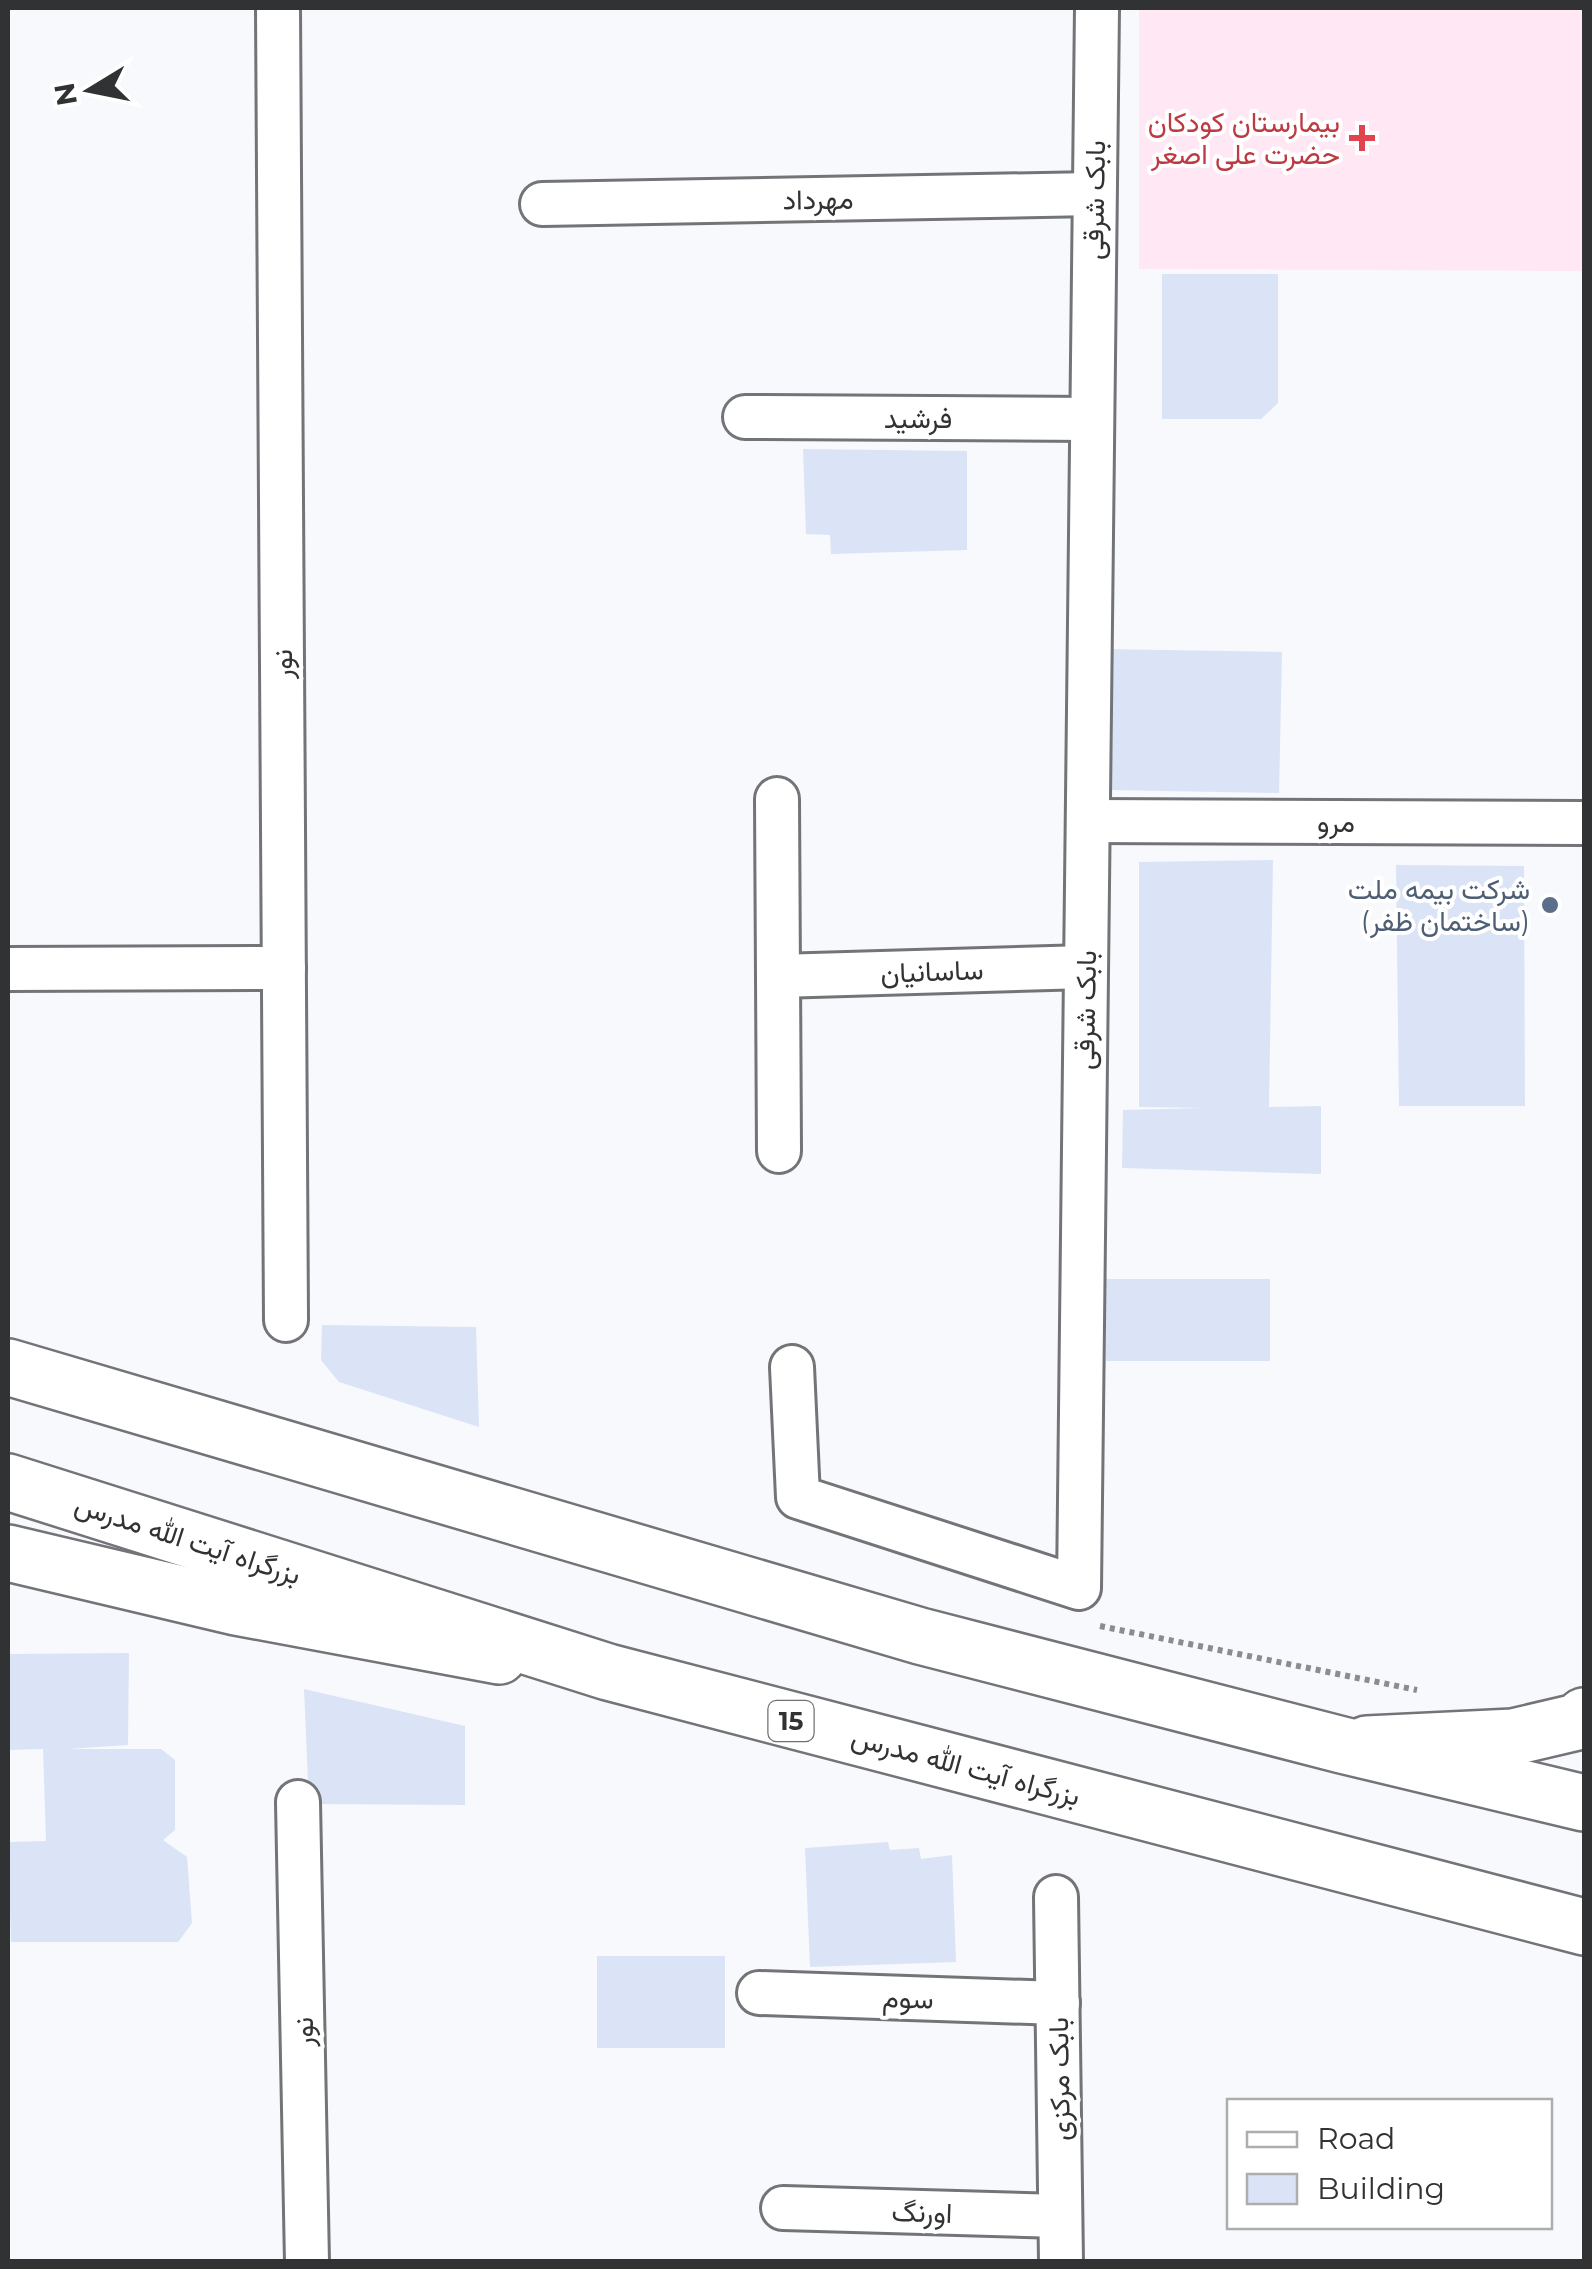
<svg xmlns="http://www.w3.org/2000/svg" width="1592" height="2269" viewBox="0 0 1592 2269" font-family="Montserrat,Vazirmatn,sans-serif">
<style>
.medical{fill:#ffe7f3}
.building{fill:#dbe4f6}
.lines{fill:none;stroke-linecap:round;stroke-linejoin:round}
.minor-casing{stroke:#727477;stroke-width:48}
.secondary-casing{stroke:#727477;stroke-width:60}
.trunk-casing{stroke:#727477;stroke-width:60}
.path{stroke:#8b8c8e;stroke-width:6;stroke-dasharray:5 5;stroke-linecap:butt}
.minor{stroke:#fff;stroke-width:42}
.secondary{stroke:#fff;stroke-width:55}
.trunk{stroke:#fff;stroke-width:55}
.health-dot{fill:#e0444e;stroke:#fff;stroke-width:4}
.service-dot{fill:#5c6f8a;stroke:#fff;stroke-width:4}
.labels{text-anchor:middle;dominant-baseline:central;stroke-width:8;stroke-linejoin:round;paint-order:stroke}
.shield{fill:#fff;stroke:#6f7070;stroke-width:2.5}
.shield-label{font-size:25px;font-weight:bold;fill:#313233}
.health-label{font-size:28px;fill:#be3a42;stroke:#fff;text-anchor:end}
.street-label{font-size:28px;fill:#313233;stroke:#fff}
.service-label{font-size:28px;fill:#4e5e75;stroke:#fff;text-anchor:end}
</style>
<rect width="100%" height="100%" fill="#f7f9fc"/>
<polygon class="medical" points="1139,8 1584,8 1584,271 1139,269"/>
<g class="building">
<polygon points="1162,274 1278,274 1278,403 1261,419 1162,419"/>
<polygon points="803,449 967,451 967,550 831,554 830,535 806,534"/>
<polygon points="1104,649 1282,652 1279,793 1111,790 1113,727 1103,726"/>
<polygon points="1273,860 1269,1107 1321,1106 1321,1174 1122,1168 1123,1110 1203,1108 1139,1107 1139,862"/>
<polygon points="1396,865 1524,866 1525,1106 1399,1106"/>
<rect x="1106" y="1279" width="164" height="82"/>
<polygon points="322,1325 476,1327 479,1427 339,1382 321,1360"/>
<polygon points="129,1653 128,1745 68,1749 161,1749 175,1760 175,1830 163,1840 187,1857 192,1923 178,1942 11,1942 8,1842 46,1841 43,1749 8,1750 8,1654"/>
<polygon points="304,1689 465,1726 465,1805 309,1804"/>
<polygon points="888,1842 890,1850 919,1848 921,1859 952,1855 956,1962 810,1967 805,1848"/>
<rect x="597" y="1956" width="128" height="92"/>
</g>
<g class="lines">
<defs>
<g id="minor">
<polyline points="278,8 286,1320"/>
<polyline points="542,204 1094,194"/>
<polyline points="745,417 1092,419"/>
<polyline points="777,799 779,1151"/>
<polyline points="1088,821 1584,823"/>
<polyline points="8,969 284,968"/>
<polyline points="778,976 1086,967"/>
<polyline points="792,1367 798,1497 1079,1588 1097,8"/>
<polyline points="298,1802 307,2262"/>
<polyline points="1056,1897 1061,2262"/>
<polyline points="759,1993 1058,2003"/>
<polyline points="783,2208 1060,2216"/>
</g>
<g id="secondary">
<polyline points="8,1553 236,1607 499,1656"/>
<polyline points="1367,1744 1513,1737 1577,1722 1584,1716"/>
</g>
<g id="trunk">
<polyline points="8,1367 920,1636 1342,1745 1584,1803"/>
<polyline points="8,1482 608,1672 1584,1927"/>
</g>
</defs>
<use href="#minor" class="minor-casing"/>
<use href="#secondary" class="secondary-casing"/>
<use href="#trunk" class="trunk-casing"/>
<polyline class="path" points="1100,1626 1417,1690"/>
<use href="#minor" class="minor"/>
<use href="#secondary" class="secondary"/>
<use href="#trunk" class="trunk"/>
</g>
<path class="health-dot" d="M1357 123h10v10h10v10h-10v10h-10v-10h-10v-10h10z"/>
<circle class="service-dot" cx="1550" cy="905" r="10"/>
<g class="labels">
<rect class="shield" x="768.5" y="1701" width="45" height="40" rx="8"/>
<g class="shield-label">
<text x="791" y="1721">15</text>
</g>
<g class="health-label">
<text x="1340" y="122">بیمارستان کودکان<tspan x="1340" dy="32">حضرت علی اصغر</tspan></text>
</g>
<g class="street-label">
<text transform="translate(818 199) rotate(-1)">مهرداد</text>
<text transform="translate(1094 200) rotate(-89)">بابک شرقی</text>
<text x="918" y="418">فرشید</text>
<text transform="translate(282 664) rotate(-90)">نور</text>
<text x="1336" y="822">مرو</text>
<text transform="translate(932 971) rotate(-2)">ساسانیان</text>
<text transform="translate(1085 1010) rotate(-89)">بابک شرقی</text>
<text transform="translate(188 1539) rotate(18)">بزرگراه آیت الله مدرس</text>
<text transform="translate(966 1766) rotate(15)">بزرگراه آیت الله مدرس</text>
<text transform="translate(908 1998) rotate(2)">سوم</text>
<text transform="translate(303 2032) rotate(-91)">نور</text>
<text transform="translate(1059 2079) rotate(-91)">بابک مرکزی</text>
<text transform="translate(922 2212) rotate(2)">اورنگ</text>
</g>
<g class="service-label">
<text x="1530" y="889">شرکت بیمه ملت<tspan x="1530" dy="32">(ساختمان ظفر)</tspan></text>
</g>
</g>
<rect width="1592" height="2269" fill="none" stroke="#313233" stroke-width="20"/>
<rect x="1227" y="2099" width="325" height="130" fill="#ffffff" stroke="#adadad" stroke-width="2.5"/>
<rect x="1247" y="2132" width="50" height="15" fill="#ffffff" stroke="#adadad" stroke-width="2.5"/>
<text x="1317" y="2149" font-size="30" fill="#313233">Road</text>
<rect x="1247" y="2174" width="50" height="30" fill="#dbe4f6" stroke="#adadad" stroke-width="2.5"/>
<text x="1317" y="2199" font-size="30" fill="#313233">Building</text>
<g transform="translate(90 90) rotate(260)" stroke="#ffffff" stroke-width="8" paint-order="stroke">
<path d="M0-8L18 38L0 25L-18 38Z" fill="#313233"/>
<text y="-15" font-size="28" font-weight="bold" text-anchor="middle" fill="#313233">N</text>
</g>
</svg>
